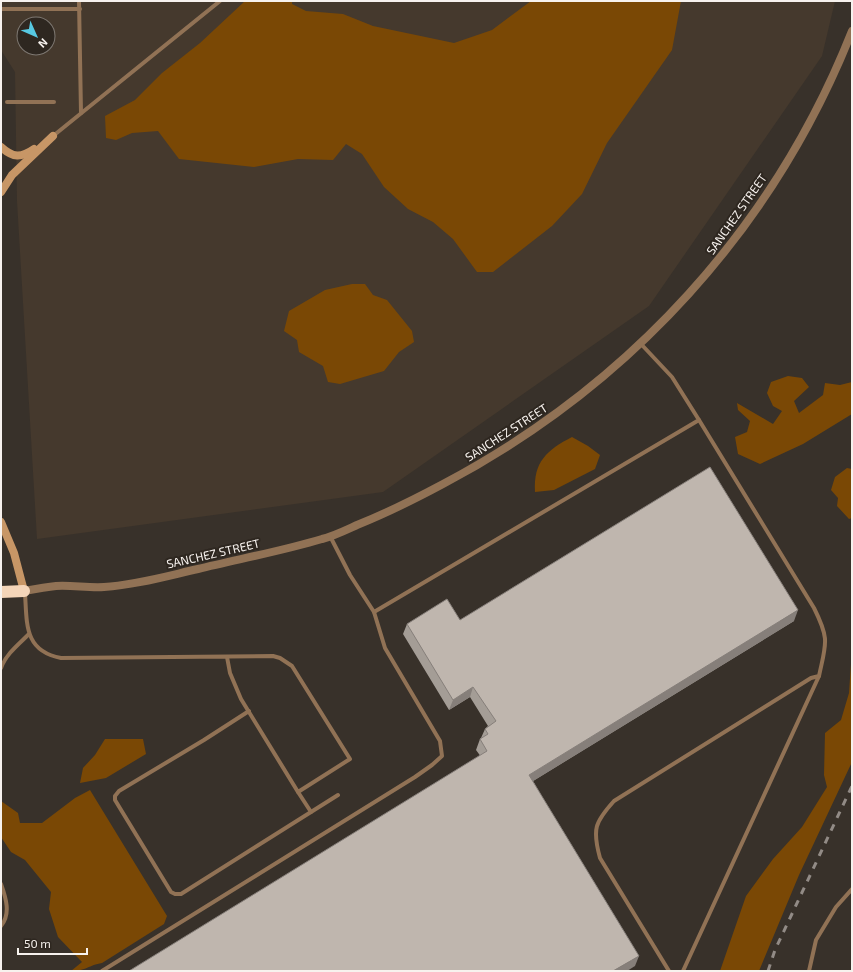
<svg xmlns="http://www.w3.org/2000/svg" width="853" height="972" viewBox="0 0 853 972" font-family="'Exo 2',sans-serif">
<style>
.built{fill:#45392d;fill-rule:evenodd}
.green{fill:#7a4805}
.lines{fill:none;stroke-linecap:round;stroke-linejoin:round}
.lane{stroke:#917255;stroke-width:4}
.street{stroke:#917255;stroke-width:8}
.secondary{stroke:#c79666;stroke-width:8}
.highway{stroke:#f4d5b9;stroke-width:12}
.rail{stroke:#928b86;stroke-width:3;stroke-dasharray:7 7;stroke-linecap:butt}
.wall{fill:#a49d96}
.shaded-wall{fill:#867f7a}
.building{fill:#bfb6ae;stroke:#867f7a}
.labels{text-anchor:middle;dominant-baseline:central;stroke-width:4;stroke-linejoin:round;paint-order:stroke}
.street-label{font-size:12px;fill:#f7f2ee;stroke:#2e2720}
</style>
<rect width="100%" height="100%" fill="#38312a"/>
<path class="built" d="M1 1H835L822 56 649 306 383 492 37 539 17 201 15 72 1 50ZM24 24H48V48H24Z"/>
<g class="green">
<polygon points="245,1 292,1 292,4 306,11 343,14 373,26 454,43 492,30 531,1 681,1 672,50 607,143 582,194 552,226 493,272 477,272 453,239 433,222 408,209 384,187 362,154 346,144 333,160 298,159 254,167 179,159 158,131 132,133 116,140 106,138 105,116 135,100 162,73 200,43"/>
<polygon points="352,284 365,284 373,295 387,300 412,331 414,342 399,352 384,371 340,384 328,382 323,366 299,352 297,340 284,331 289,311 325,290"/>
<polygon points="788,376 802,378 809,387 794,401 799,413 823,395 825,383 840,385 852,382 852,414 803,444 760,464 738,454 735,437 747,432 750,421 738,410 737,403 773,424 782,411 773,406 767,393 771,382"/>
<path d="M572 437 588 446 600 455 595 469 554 490 535 492C533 462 547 450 572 437Z"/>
<polygon points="847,468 852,469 852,518 849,519 837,506 838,498 831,490 835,477"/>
<polygon points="851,664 852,762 799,875 759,971 720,971 746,896 773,859 802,827 827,787 824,775 825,733 841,720 849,693"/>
<polygon points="105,739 143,739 146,754 106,778 80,783 83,768 95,755"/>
<path d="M90 790 167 916 164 924 102 963C89 965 86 971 71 971L82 962 58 937 49 909 51 892 25 860 11 852 1 837V801L18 813 20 823H42L75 798Z"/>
</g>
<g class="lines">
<g class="lane">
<polyline points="79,1 81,113"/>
<polyline points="1,9 80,9"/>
<polyline points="7,102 54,102"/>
<polyline points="53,136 220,1"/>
<polyline points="330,536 350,575 374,612 699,420 672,377 641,344"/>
<path d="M25 593C27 624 24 651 61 658L273 656 280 658 292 666 350 759 298 792 241 699 230 673 227 657"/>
<path d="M1 668C6 654 19 644 29 634"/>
<polyline points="249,711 204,740 119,791 115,796 115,800 171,892 175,894 181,894 338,795"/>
<polyline points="298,792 311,812"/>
<path d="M1 884C6 898 11 914 1 926"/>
<polyline points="102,971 415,777 432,765 442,756 440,741 385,648 374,612"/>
<path d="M669 971 600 858C592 829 595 822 614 801L811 678 819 676C826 643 830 640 814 608L699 420"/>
<polyline points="683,971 819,676"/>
<polyline points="809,971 816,940 836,907 852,889"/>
</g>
<path class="street" d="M24 591C35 589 46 587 56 586 72 585 88 588 104 587 135 585 167 576 198 569 239 559 282 551 322 539 334 536 346 530 357 525 387 513 415 499 443 484 630 385 774 228 852 31"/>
<g class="secondary">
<path d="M1 147C13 158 21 158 34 149"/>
<polyline points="1,192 12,175 53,136"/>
<polyline points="1,522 14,553 24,591 20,592"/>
</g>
<polyline class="highway" points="1,592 24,591"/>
<polyline class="rail" points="768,971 775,950 852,786"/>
</g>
<polygon class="wall" points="460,620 794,621 533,781 635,966 476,750 480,739 481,738 485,729 488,726 470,697 449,710 403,634 407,624"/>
<g class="shaded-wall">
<polygon points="798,610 794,621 525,786 529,775"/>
<polygon points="473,687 470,697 449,710 453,700"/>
<polygon points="639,956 635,966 627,971 613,971"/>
</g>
<polygon class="building" points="710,467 798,610 529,775 639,956 613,971 129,971 487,751 480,739 488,734 485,729 496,721 473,687 453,700 407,624 447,599 460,620"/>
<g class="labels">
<g class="street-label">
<text transform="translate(736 214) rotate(-55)">SANCHEZ STREET</text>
<text transform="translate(506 432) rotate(-33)">SANCHEZ STREET</text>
<text transform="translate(213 553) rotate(-13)">SANCHEZ STREET</text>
</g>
</g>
<rect width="853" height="972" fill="none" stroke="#f7f2ee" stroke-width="4"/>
<g transform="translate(36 36) rotate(135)"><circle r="19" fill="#2e2720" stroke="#7e7872"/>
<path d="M0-3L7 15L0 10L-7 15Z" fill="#57c9e2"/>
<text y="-6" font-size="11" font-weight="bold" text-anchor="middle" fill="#f7f2ee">N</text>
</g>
<path d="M18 948v6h69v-6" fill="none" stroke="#f7f2ee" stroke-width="2"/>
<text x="24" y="948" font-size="12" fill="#f7f2ee" stroke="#2e2720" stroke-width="3" paint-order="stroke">50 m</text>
</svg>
